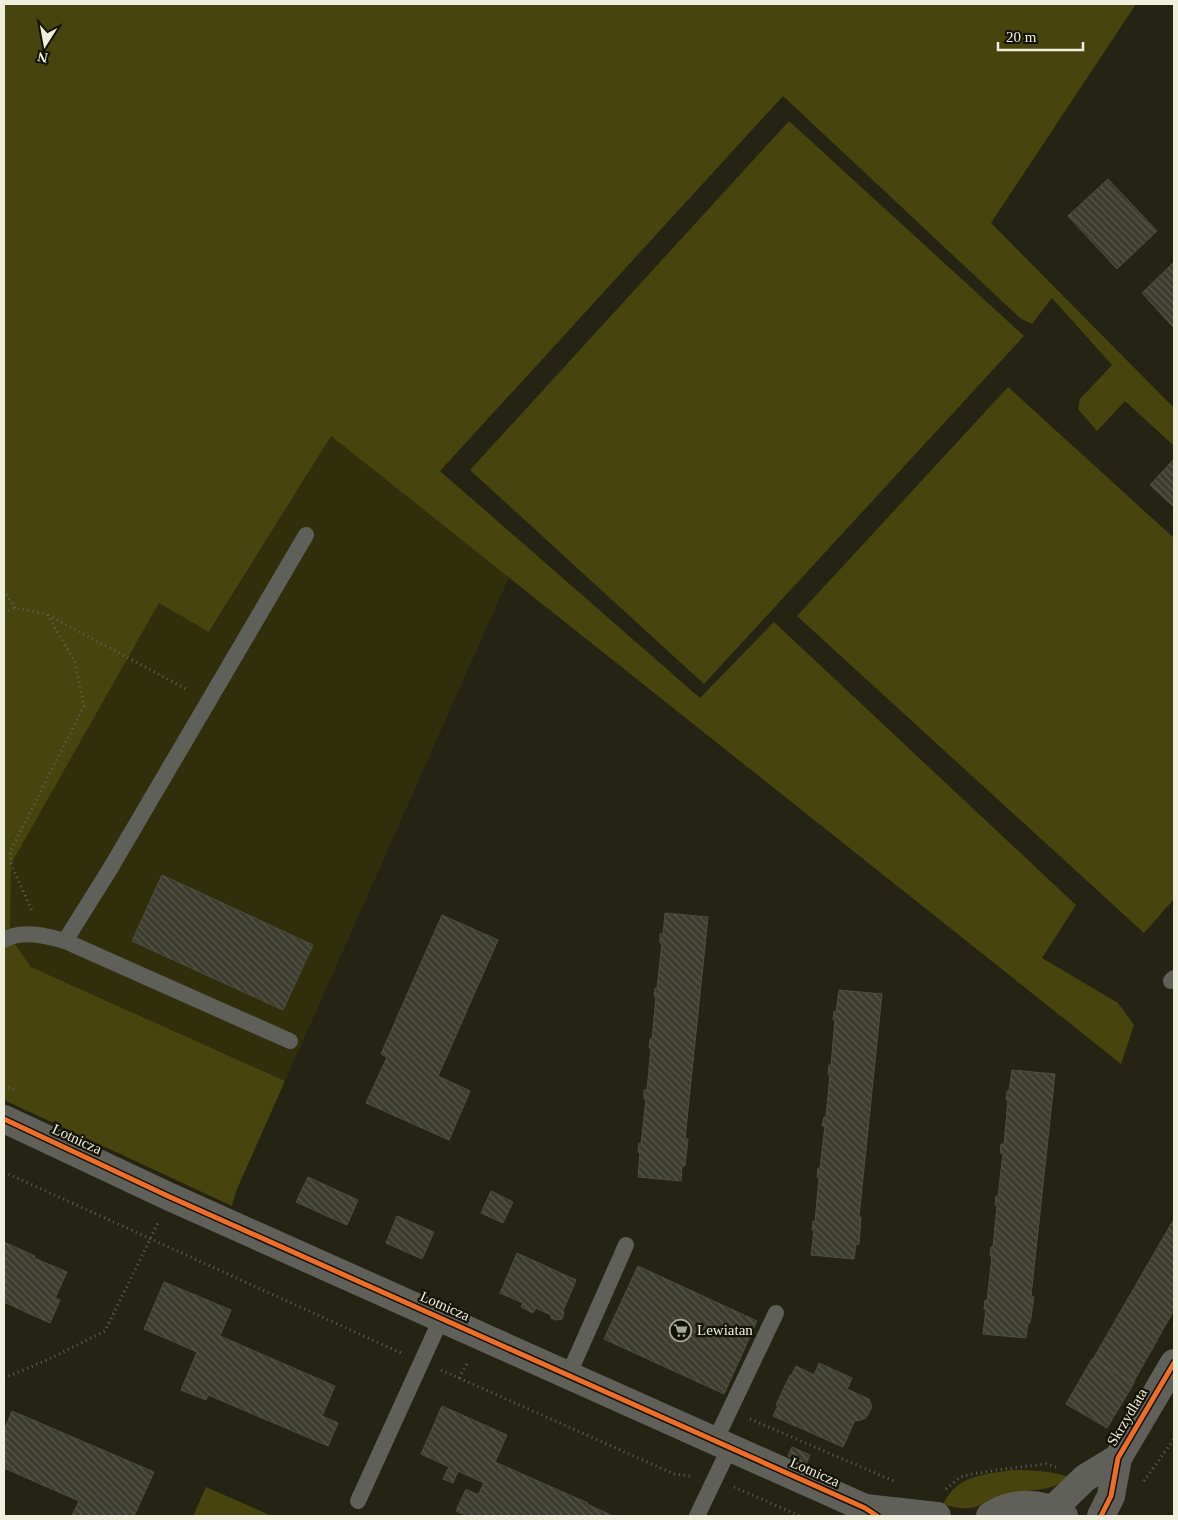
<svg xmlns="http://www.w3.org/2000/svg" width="1178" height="1520" viewBox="0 0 1178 1520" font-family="'Times New Roman',serif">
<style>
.built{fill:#312f0b}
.green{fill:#47440d}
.building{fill:url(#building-back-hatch);stroke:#4e4d40}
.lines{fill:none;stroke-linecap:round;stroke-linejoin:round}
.path{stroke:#62625a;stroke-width:3;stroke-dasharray:1 4;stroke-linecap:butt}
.service{stroke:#60605b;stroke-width:16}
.minor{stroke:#60605b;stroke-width:28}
.tertiary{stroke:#60605b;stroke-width:28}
.cycleway-casing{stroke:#131206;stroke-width:8}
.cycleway{stroke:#ee6e29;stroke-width:5}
.labels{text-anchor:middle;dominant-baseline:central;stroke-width:4.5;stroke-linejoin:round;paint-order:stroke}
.street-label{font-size:15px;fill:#f0efde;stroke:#131206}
.poi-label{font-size:15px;fill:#f0efde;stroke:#131206;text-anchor:start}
</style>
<defs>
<pattern id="building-back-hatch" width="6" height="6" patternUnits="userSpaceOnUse" patternTransform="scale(1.25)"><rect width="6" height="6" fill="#3c3c2f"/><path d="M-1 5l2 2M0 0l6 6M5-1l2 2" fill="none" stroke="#58584d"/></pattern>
</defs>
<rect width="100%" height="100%" fill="#252414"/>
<polygon class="built" points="331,436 509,577 285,1081 31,967 10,937 11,864 159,603 210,632"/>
<g class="green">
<polygon points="4,4 1136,4 991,223 1174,408 1174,446 1125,401 1097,431 1078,409 1080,399 1112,365 1052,298 1032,324 1020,318 783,96 440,471 700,698 774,622 1076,905 1042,958 1118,1003 1134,1025 1121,1064 331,436 209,632 159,603 11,864 10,937 31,967 285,1081 237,1189 232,1206 4,1100"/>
<polygon points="789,121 1024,336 704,684 470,470"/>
<polygon points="1008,387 1174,538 1174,899 1144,933 797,616"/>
<path d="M1012 1470C1031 1470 1052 1471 1069 1477 1049 1494 1029 1488 1007 1494 994 1498 983 1506 970 1508 961 1509 952 1507 943 1504 958 1475 982 1475 1012 1470Z"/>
<polygon points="206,1487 272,1516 193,1516"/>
</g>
<g class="building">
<polygon points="1108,179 1157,231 1117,269 1068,216"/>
<polygon points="1174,262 1174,328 1142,293"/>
<polygon points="1174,459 1174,507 1150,485"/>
<polygon points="162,875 313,945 283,1010 132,941"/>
<polygon points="665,913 708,917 685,1139 688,1139 685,1166 682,1166 681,1181 638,1177 640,1153 638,1152 639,1143 641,1144 646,1099 644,1099 644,1090 647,1090 651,1048 649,1048 650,1039 652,1039 656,997 654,996 655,988 657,988 662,943 660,943 660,934 663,934"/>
<polygon points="442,915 498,940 438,1076 470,1091 449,1140 366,1103 387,1057 381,1054"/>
<polygon points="839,990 882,994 859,1217 861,1217 859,1244 856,1244 854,1259 811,1255 814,1230 812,1230 813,1221 815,1222 819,1177 817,1177 818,1168 820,1168 825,1126 822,1126 824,1117 826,1117 830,1074 828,1074 829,1065 831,1065 835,1020 833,1020 834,1011 836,1012"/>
<polygon points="1012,1070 1055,1074 1031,1296 1034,1297 1030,1323 1028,1323 1026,1338 983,1334 986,1309 984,1309 985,1300 987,1301 992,1256 990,1256 991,1247 993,1247 997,1205 995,1205 996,1196 998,1197 1003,1153 1000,1153 1001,1144 1004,1144 1008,1100 1006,1100 1007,1091 1009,1091"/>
<polygon points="308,1177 358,1200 347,1225 296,1202"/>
<polygon points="491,1191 513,1202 503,1223 481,1213"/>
<polygon points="397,1216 434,1232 422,1259 386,1243"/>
<polygon points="1174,1219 1174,1310 1133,1383 1093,1359"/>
<polygon points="4,1242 35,1256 34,1258 67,1272 55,1298 60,1300 50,1323 4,1302"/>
<polygon points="517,1253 576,1280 563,1311 564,1313 562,1319 556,1320 551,1318 551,1315 536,1308 533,1313 521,1307 523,1303 500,1293"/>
<polygon points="638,1266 757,1321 724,1394 604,1339"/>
<polygon points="164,1282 231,1310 220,1336 335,1386 322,1416 338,1423 328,1446 208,1395 206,1400 181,1390 197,1352 144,1329"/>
<polygon points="1092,1359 1134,1383 1107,1428 1066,1404"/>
<polygon points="819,1363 852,1378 847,1389 869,1399 872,1407 866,1418 858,1421 855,1420 843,1447 773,1416 778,1406 776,1405 790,1375 791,1376 796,1366 814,1375"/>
<polygon points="442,1406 507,1435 495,1462 588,1503 587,1504 613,1516 468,1516 456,1511 466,1489 478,1495 484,1483 458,1471 453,1483 443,1479 449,1467 421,1454"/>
<polygon points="12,1411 154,1472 134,1516 72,1516 79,1501 4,1468 4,1431"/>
<polygon points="792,1447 810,1455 806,1464 788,1456"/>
</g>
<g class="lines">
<g class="path">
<polyline points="4,590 15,608"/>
<polyline points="4,613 15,608 47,614 75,662 84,706 10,852 11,864 32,911"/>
<polyline points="48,615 188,690"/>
<polyline points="4,1085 17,1091"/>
<polyline points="4,1172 401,1353"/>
<polyline points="441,1370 674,1474 692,1476"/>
<polyline points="4,1378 47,1360 105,1331 158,1223"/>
<polyline points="459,1378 468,1362"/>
<polyline points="750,1419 896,1482"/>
<polyline points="1144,1481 1174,1439"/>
<polyline points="734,1487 800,1516"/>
<polyline points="946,1489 960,1477 973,1474 1004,1469 1046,1464 1056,1467"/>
</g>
<g class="service">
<path d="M4 940C21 929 47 936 65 941L290 1041"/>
<polyline points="65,941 110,869 306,535"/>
<polyline points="1171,981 1174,978"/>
<polyline points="568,1376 626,1245"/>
<polyline points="715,1441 776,1313"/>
<polyline points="358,1501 441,1319"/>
<polyline points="697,1516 730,1447"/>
</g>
<g class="minor">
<polyline points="1053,1509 1085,1478 1118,1458"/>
<polyline points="1101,1516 1111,1496 1118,1458 1174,1363"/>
</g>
<g class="tertiary">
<polyline points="4,1119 170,1197 865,1508 877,1516"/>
<polyline points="865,1508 937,1516"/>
<path d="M990 1516C1012 1501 1041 1501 1064 1516"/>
</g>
<defs>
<g id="cycleway">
<polyline points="4,1119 170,1197 865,1508 877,1516"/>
<polyline points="1101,1516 1111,1496 1118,1458 1174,1363"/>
</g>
</defs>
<use href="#cycleway" class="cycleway-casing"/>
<use href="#cycleway" class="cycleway"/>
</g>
<defs>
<symbol id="supermarket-ring" viewBox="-11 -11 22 22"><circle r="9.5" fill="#131206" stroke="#a9a897" stroke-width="1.5"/><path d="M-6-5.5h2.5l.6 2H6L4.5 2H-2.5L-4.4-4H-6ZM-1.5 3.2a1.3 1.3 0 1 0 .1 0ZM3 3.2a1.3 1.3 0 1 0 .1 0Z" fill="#a9a897"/></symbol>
</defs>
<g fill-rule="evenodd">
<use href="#supermarket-ring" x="668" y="1318" width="25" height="25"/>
</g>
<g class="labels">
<g class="street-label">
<text transform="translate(77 1139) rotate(25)">Lotnicza</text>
<text transform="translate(445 1306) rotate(24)">Lotnicza</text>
<text transform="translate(1127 1417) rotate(-59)">Skrzydlata</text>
<text transform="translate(815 1472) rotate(24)">Lotnicza</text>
</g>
<g class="poi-label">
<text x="697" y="1330">Lewiatan</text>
</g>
</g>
<rect width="1178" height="1520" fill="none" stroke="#f0efde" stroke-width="10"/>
<g transform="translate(45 45) rotate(191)" stroke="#131206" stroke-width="4" paint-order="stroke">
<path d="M0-4L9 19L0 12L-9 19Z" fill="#f0efde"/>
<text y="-8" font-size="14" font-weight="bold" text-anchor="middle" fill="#f0efde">N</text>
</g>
<path d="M998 42v8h85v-8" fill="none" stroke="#f0efde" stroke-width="2.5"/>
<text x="1006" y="42" font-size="15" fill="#f0efde" stroke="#131206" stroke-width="4" paint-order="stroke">20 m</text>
</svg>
